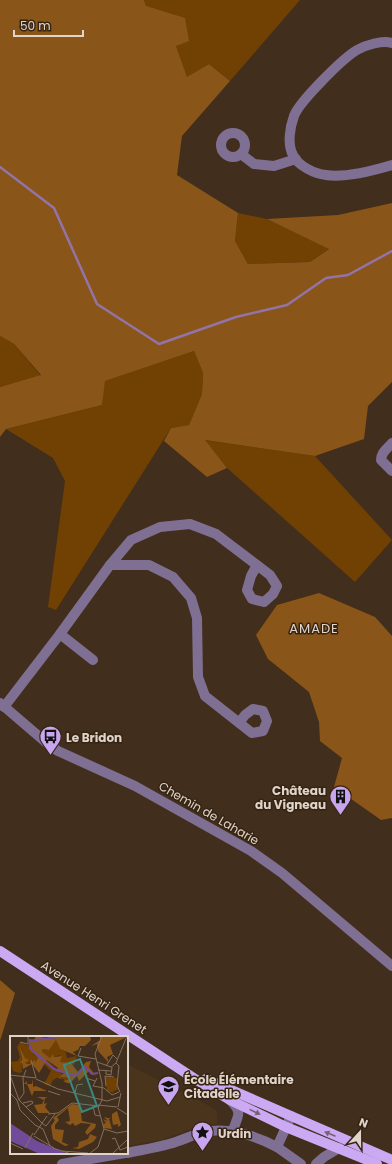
<svg xmlns="http://www.w3.org/2000/svg" width="392" height="1164" viewBox="0 0 392 1164" font-family="Poppins,sans-serif">
<style>
.built{fill:#4b341c}
.green{fill:#704102}
.forest{fill:#8a5518}
.lines{fill:none;stroke-linecap:round;stroke-linejoin:round}
.stream{stroke:#9274a8;stroke-width:2.5}
.minor{stroke:#7f6f93;stroke-width:10}
.major{stroke:#cbaaf3;stroke-width:10}
.oneway{fill:#796078}
.labels{text-anchor:middle;dominant-baseline:central;stroke-width:3;stroke-linejoin:round;paint-order:stroke}
.poi-label{font-size:12px;font-weight:bold;fill:#e0d4ca;stroke:#362413;text-anchor:start}
.street-label{font-size:12px;fill:#e0d4ca;stroke:#362413}
.neighbourhood-label{font-size:13px;letter-spacing:1px;fill:#e0d4ca;stroke:#362413}
.inset-river{fill:none;stroke:#714b99;stroke-width:2}
.inset-road{fill:none;stroke:#817062;stroke-width:1}
.view{fill:#398980;fill-opacity:0.15;stroke:#398980;stroke-width:2}
.inset-edge{fill:none;stroke:#e0d4ca;stroke-width:2}
</style>
<rect width="100%" height="100%" fill="#412e1c"/>
<polygon class="built" points="127,1064 202,1102 217,1111 217,1124 199,1126 161,1140 127,1146"/>
<g class="green">
<polygon points="144,0 300,0 230,81 209,64 187,78 176,46 146,6"/>
<polygon points="238,213 267,219 330,248 310,262 248,264 235,241"/>
<polygon points="0,336 14,344 41,376 0,387"/>
<polygon points="194,351 203,373 202,394 189,425 171,428 56,610 48,607 65,481 53,458 6,429 102,405 104,381"/>
<polygon points="204,440 315,456 392,540 355,582 227,468"/>
</g>
<g class="forest">
<polygon points="0,0 144,0 146,6 185,18 189,41 176,46 187,77 209,64 230,81 182,136 177,175 238,213 235,241 248,264 310,262 329,249 267,219 338,215 392,203 392,382 368,406 364,439 315,456 205,440 227,468 207,477 164,441 171,428 189,425 202,394 203,373 194,351 105,381 102,405 6,429 0,437 0,387 41,375 14,344 0,336"/>
<polygon points="319,593 375,617 392,636 392,818 381,820 334,787 342,758 320,741 319,722 309,692 268,659 256,635 277,605"/>
<polygon points="0,980 15,993 0,1041"/>
</g>
<g class="lines">
<polyline class="stream" points="0,167 54,208 97,304 159,344 236,317 287,305 326,278 348,275 392,251"/>
<g class="minor">
<path d="M392 43C382 40 366 45 357 50 343 58 299 102 294 116 290 127 287 144 293 155 298 166 315 174 326 175 343 178 375 170 392 165"/>
<circle cx="233" cy="145" r="12"/>
<polyline points="241,154 254,164 274,166 296,159"/>
<path d="M392 443C387 449 381 452 381 460L392 471"/>
<polyline points="110,565 149,565 173,577 191,598 197,618 198,677 205,696 252,733 263,731 267,721 263,711 253,709 245,715 239,723"/>
<polyline points="60,634 93,660"/>
<polyline points="0,703 49,745 58,751 135,786 251,851 282,873 392,966"/>
<polyline points="4,707 60,634 110,565 131,540 160,527 190,524 216,534 270,575 277,586 273,594 264,602 252,599 247,590 251,576 257,565"/>
<path d="M230 1100C244 1114 237 1115 233 1131"/>
<polyline points="291,1116 277,1147 301,1164"/>
<path d="M127 1153C141 1150 155 1148 169 1144 181 1141 192 1135 204 1132 230 1127 254 1135 277 1147"/>
<polyline points="62,1164 125,1153"/>
<polyline points="316,1164 324,1157 339,1148"/>
</g>
<g class="major">
<polyline points="0,951 195,1079 230,1100 286,1127 377,1164"/>
<polyline points="206,1079 392,1160"/>
</g>
</g>
<defs><path id="oneway-solid" d="M-6-.8H1V-3.2L6.5 0L1 3.2V.8H-6Z"/></defs>
<g class="oneway">
<use href="#oneway-solid" transform="translate(255 1112) rotate(26)"/>
<use href="#oneway-solid" transform="translate(330 1134) rotate(-157)"/>
</g>
<defs>
<symbol id="bus-pin" viewBox="-11 -11 22 30"><path d="M0 17L-7.5 6A9.5 9.5 0 1 1 7.5 6Z" fill="#c7a6ef" stroke="#362413"/><path d="M-5-6H5V4H4V6H2V4H-2V6H-4V4H-5ZM-3.5-4V0h7V-4ZM-3.5 1.2v1.5H-2V1.2ZM2 1.2v1.5H3.5V1.2Z" fill="#111"/></symbol>
<symbol id="building-pin" viewBox="-11 -11 22 30"><path d="M0 17L-7.5 6A9.5 9.5 0 1 1 7.5 6Z" fill="#c7a6ef" stroke="#362413"/><path d="M-4-6H4V6H1V3H-1V6H-4ZM-2.5-4.3h1.7v1.8h-1.7ZM.8-4.3h1.7v1.8H.8ZM-2.5-1h1.7V.8h-1.7ZM.8-1h1.7V.8H.8Z" fill="#111"/></symbol>
<symbol id="school-pin" viewBox="-11 -11 22 30"><path d="M0 17L-7.5 6A9.5 9.5 0 1 1 7.5 6Z" fill="#c7a6ef" stroke="#362413"/><path d="M0-5L7-2L0 1L-7-2ZM-4 1L0 2.5L4 1V4Q0 6-4 4Z" fill="#111"/></symbol>
<symbol id="sight-pin" viewBox="-11 -11 22 30"><path d="M0 17L-7.5 6A9.5 9.5 0 1 1 7.5 6Z" fill="#c7a6ef" stroke="#362413"/><path d="M0-6L1.8-2.2L6-1.7L2.9 1.2L3.7 5.4L0 3.3L-3.7 5.4L-2.9 1.2L-6-1.7L-1.8-2.2Z" fill="#111"/></symbol>
</defs>
<g fill-rule="evenodd">
<use href="#bus-pin" x="38" y="724" width="25" height="34"/>
<use href="#building-pin" x="328" y="784" width="25" height="34"/>
<use href="#school-pin" x="156" y="1074" width="25" height="34"/>
<use href="#sight-pin" x="190" y="1120" width="25" height="34"/>
</g>
<g class="labels">
<g class="poi-label">
<text x="66" y="737">Le Bridon</text>
<text x="326" y="790" text-anchor="end">Château<tspan x="326" dy="14">du Vigneau</tspan></text>
<text x="184" y="1079">École Élémentaire<tspan x="184" dy="14">Citadelle</tspan></text>
<text x="218" y="1133">Urdin</text>
</g>
<g class="street-label">
<text transform="translate(209 813) rotate(30)">Chemin de Laharie</text>
<text transform="translate(94 997) rotate(33)">Avenue Henri Grenet</text>
</g>
<g class="neighbourhood-label">
<text x="314" y="628">AMADE</text>
</g>
</g>
<g transform="translate(10 1036)">
<rect width="118" height="118" fill="#412e1c"/>
<path d="M46 3 50 13 56 16 57 22 67 20 64 29 50 26 46 29 50 19 44 21 43 19 40 22 32 17 33 13 39 14ZM10 6 19 10 24 19 28 22 25 27H16L11 10 12 36 9 37 3 35 1 26 8 25 10 21 7 11ZM37 24 55 41 61 43 55 45 51 40 43 44 40 50 34 48 41 35 34 28ZM95 41 107 42 108 54 103 55 104 57 97 55Z" fill="#704102"/>
<path d="M26 0 41 3 46 2 44 0H80L81 4 75 10H70L68 14 63 16 67 20 50 13 46 4 39 14 33 13 32 16 40 22 43 18 44 21 52 20 50 26 61 27 68 36 76 26 81 25 79 31 86 40 79 35 69 45 67 40 60 47H57L53 45 61 43 55 41H50L54 43 48 42 54 37 45 35 48 32 37 24 29 37 22 28 13 33 12 27H10L12 24 10 10 15 22 19 24 15 27 19 28 25 24V27L28 22 19 13V3L24 4ZM90 0H114L115 2 100 9 103 18 97 21 99 27 88 15 87 8 81 10 90 4ZM23 43V51L26 50 37 55H24L22 60 17 48H14L17 45V48H22ZM27 61H38L35 62 34 68 37 67 35 71 40 77H28L24 69 32 68 34 64ZM62 68 70 69 72 85 86 88 85 92 77 99 75 96 81 88 71 87 65 90 63 87 60 89 55 86 60 85 58 72 47 81 49 84 45 89V93L54 94 52 106 59 109 55 110 43 103 41 90 45 84 43 82ZM107 75 111 89 108 91V88L103 89 102 83H99L102 93 94 92 93 88 96 87 93 83 98 85 94 81 102 83V78ZM80 98 87 101 83 106 69 113 62 112 68 111 69 106 78 103Z" fill="#8a5518"/>
<path d="M0 87 27 105 58 118H30L0 105Z" fill="#714b99"/>
<path class="inset-river" d="M19 5 55 0M19 8 22 14 44 33 65 40 75 31 82 38 88 37"/>
<path class="inset-road" d="M10 6 18 8V0M71 12 68 20 86 23M21 24 26 42M87 26 101 31 106 27M106 27 109 30 107 49 110 56M106 27 117 0M96 30 103 19 107 23M88 34 101 35M96 35V38L101 39 102 31M0 39 9 64 33 88 36 90 45 78M0 39 26 42M77 39 76 42 85 45M87 42 83 50 94 52 102 59 109 56M26 43 48 53 97 65 110 61M96 50 95 40 104 41M38 55 50 59M0 57 7 64 10 74 25 89M65 57 67 49 73 48M9 64 14 57 13 42 16 34M13 67 22 65 23 67 16 71M88 69 107 71M83 70 85 79 90 80M108 71 111 57M88 72 92 64V47L85 18 92 0M107 72 118 79M38 78 48 77 62 67 89 70M25 89 33 93 40 110M94 93 107 97 118 95M24 99 37 80M24 100 44 112M102 103 105 102 110 114 118 111M0 107 13 113M15 112 23 97M43 112 61 118M52 115 78 117M79 118 88 111 94 93 88 71M102 118 118 103"/>
<path class="view" d="M70 23 87 70 72 76 54 29Z"/>
<rect width="118" height="118" class="inset-edge"/>
</g>
<g transform="translate(360 1132) rotate(21)" stroke="#362413" stroke-width="3" paint-order="stroke">
<path d="M0-3L7 15L0 10L-7 15Z" fill="#e0d4ca"/>
<text y="-6" font-size="11" font-weight="bold" text-anchor="middle" fill="#e0d4ca">N</text>
</g>
<path d="M14 30v6h69v-6" fill="none" stroke="#e0d4ca" stroke-width="2"/>
<text x="20" y="30" font-size="12" fill="#e0d4ca" stroke="#362413" stroke-width="3" paint-order="stroke">50 m</text>
</svg>
